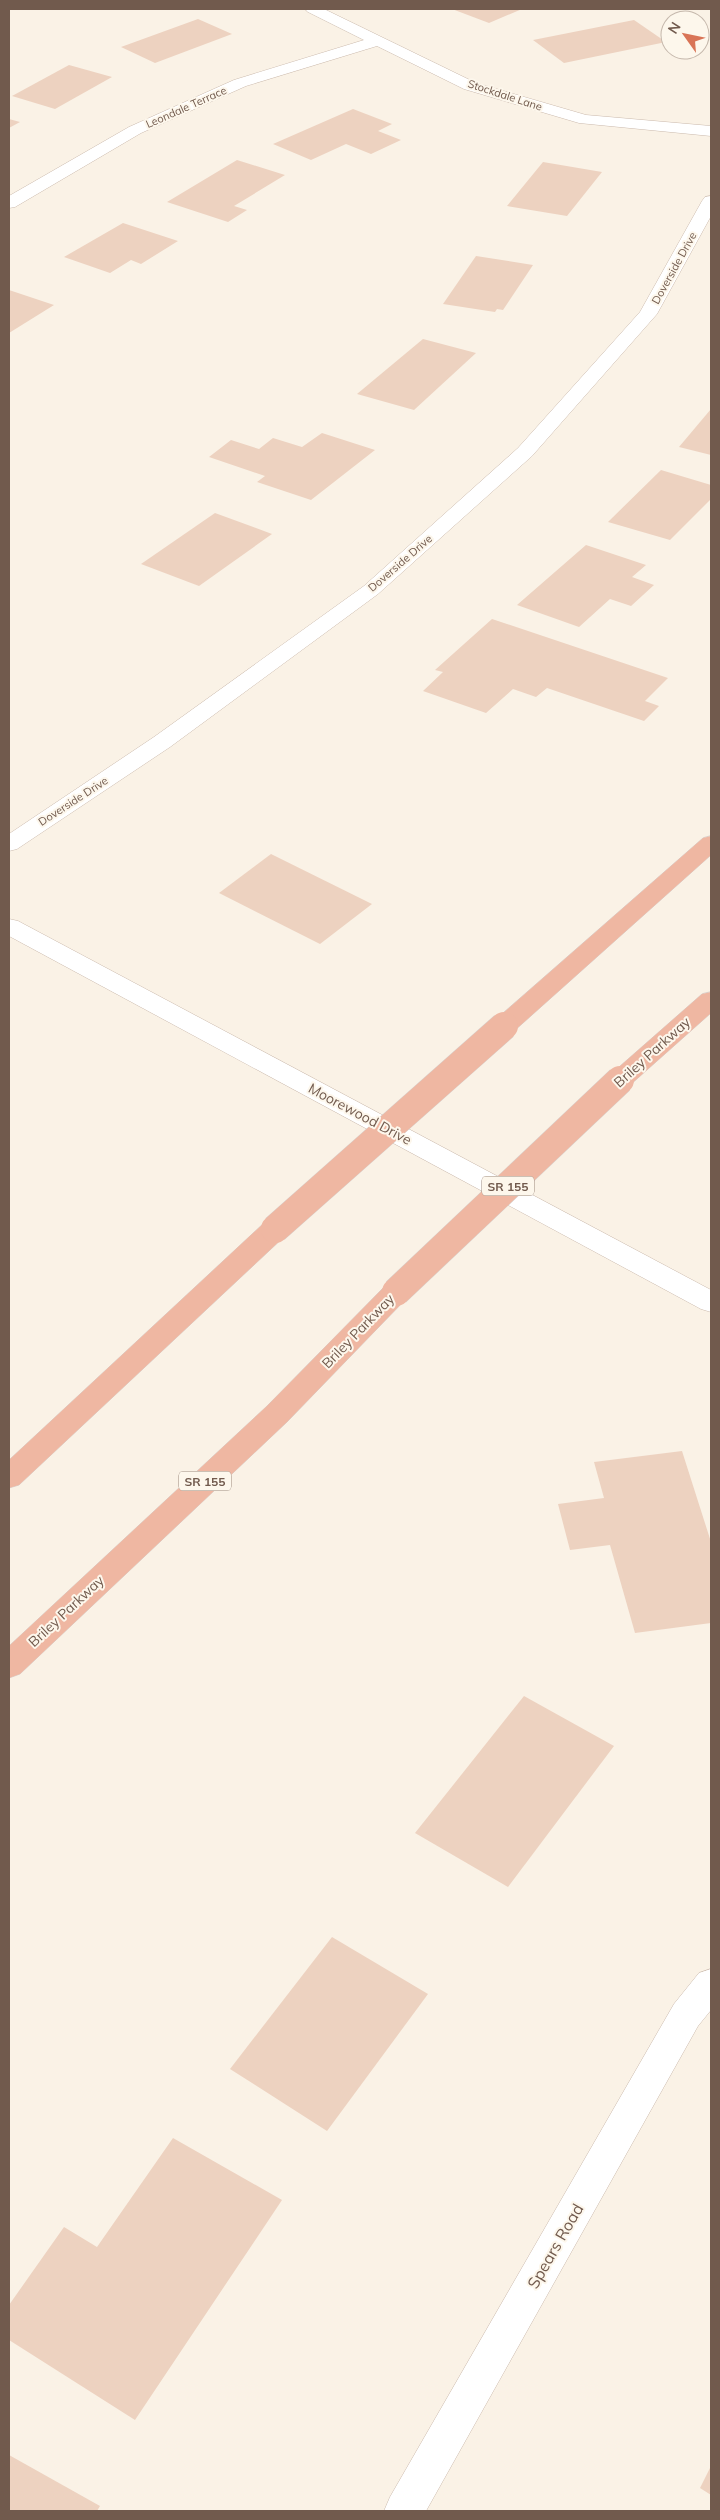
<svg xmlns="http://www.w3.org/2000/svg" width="720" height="2520" viewBox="0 0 720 2520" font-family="Mulish,sans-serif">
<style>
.building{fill:#edd2c0}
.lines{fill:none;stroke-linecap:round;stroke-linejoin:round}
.minor-casing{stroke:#cbbaad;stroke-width:1}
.highway-casing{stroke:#d7d1cd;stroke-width:1}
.minor{fill:#fff;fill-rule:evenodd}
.highway{fill:#efb7a2;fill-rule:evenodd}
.highway-bridge-casing{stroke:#d7d1cd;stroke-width:29;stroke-linecap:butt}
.highway-bridge{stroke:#efb7a2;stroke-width:28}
.labels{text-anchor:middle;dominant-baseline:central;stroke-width:4;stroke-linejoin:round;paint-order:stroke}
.far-street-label{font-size:11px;fill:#715a4d;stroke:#fdf7ec}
.shield{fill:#fdf7ec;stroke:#9b897d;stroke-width:1}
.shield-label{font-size:12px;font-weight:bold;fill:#715a4d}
.street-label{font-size:14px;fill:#715a4d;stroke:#fdf7ec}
.near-street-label{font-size:16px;fill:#715a4d;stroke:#fdf7ec}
</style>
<rect width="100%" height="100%" fill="#faf2e6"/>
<g class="building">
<polygon points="452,9 522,9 489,23"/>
<polygon points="198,19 232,34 155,63 121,47"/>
<polygon points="634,20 666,42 564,63 533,40"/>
<polygon points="69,65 112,77 55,109 12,96"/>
<polygon points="353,109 392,124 378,131 401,140 371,154 346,144 311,160 273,144"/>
<polygon points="9,119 20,122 9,128"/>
<polygon points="237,160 285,175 234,206 247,210 228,222 167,202"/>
<polygon points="543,162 602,172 567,216 507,206"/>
<polygon points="123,223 178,241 141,264 131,260 110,273 64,257"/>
<polygon points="476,256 533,265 503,310 497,309 495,312 443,304"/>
<polygon points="9,290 54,305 9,333"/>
<polygon points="423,339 476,353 414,410 357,394"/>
<polygon points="711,409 711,455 679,447"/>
<polygon points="322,433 375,450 311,500 257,482 265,476 209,457 231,440 259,449 273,438 302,447"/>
<polygon points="661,470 711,485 711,499 670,540 608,522"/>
<polygon points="215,513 272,534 199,586 141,564"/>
<polygon points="586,545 646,565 632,577 654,585 631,606 610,599 579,627 517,605"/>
<polygon points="492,619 668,678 645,701 659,706 644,721 547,688 536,697 513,689 486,713 423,691 443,672 435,670"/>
<polygon points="271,854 372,904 320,944 219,893"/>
<polygon points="682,1451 711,1542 711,1623 635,1633 610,1545 570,1550 558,1504 604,1498 594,1462"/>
<polygon points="524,1696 614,1746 508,1887 415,1833"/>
<polygon points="332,1937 428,1994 327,2131 230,2069"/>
<polygon points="173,2138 282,2200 135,2420 9,2340 9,2305 64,2227 97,2247"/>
<polygon points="9,2455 100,2506 97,2511 9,2511"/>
<polygon points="711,2466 711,2495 700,2488"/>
</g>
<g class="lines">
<defs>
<g id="minor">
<polygon points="305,9 324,9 476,83 586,115 711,126 711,136 579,123 464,89 377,46 246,86 141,133 15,207 9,208 9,196 129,127 234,80 364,40 308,12"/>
<polygon points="711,196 711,216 657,314 532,456 378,594 170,747 17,849 9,851 9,834 154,737 364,586 518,448 640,312 702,201 705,197"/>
<polygon points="9,919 18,921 711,1290 711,1312 701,1309 9,936"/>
<polygon points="711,1969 711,2010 698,2026 426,2511 384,2511 390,2497 674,2004 699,1973"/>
</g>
<g id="highway">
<polygon points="711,836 711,855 513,1032 504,1034 495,1032 491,1026 495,1020 703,838"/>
<polygon points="711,992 711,1013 629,1086 620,1089 611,1086 607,1080 611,1074 702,994"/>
<polygon points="275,1219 285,1222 289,1229 285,1236 19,1485 9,1488 9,1460 265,1222"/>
<polygon points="396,1282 406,1285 410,1292 406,1299 287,1422 20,1674 9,1678 9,1646 267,1406 386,1285"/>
</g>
</defs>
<use href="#minor" class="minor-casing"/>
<use href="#highway" class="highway-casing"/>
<use href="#minor" class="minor"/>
<use href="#highway" class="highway"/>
<defs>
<g id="highway-bridge">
<polyline points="275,1229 504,1026"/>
<polyline points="396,1292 620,1080"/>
</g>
</defs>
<use href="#highway-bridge" class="highway-bridge-casing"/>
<use href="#highway-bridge" class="highway-bridge"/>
</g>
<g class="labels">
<g class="far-street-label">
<text transform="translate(505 95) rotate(18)">Stockdale Lane</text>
<text transform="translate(186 107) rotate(-24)">Leondale Terrace</text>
<text transform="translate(674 268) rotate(-61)">Doverside Drive</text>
<text transform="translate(400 563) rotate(-41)">Doverside Drive</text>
<text transform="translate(73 801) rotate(-33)">Doverside Drive</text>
</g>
<g class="shield">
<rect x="482" y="1176.5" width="52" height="19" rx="4"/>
<rect x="179" y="1471.5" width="52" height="19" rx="4"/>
</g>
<g class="shield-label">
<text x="508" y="1186">SR 155</text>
<text x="205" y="1481">SR 155</text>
</g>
<g class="street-label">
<text transform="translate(652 1052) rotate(-42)">Briley Parkway</text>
<text transform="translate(360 1114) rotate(28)">Moorewood Drive</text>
<text transform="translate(358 1331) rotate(-46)">Briley Parkway</text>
<text transform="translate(66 1611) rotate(-43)">Briley Parkway</text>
</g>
<g class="near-street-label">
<text transform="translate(555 2246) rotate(-60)">Spears Road</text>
</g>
</g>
<rect width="720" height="2520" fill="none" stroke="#715a4d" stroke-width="20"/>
<g transform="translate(685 35) rotate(303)"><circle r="24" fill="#fdf7ec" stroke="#c5b8ac"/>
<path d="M0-4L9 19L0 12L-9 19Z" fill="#d97456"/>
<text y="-8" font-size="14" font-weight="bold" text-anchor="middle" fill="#715a4d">N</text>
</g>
</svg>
